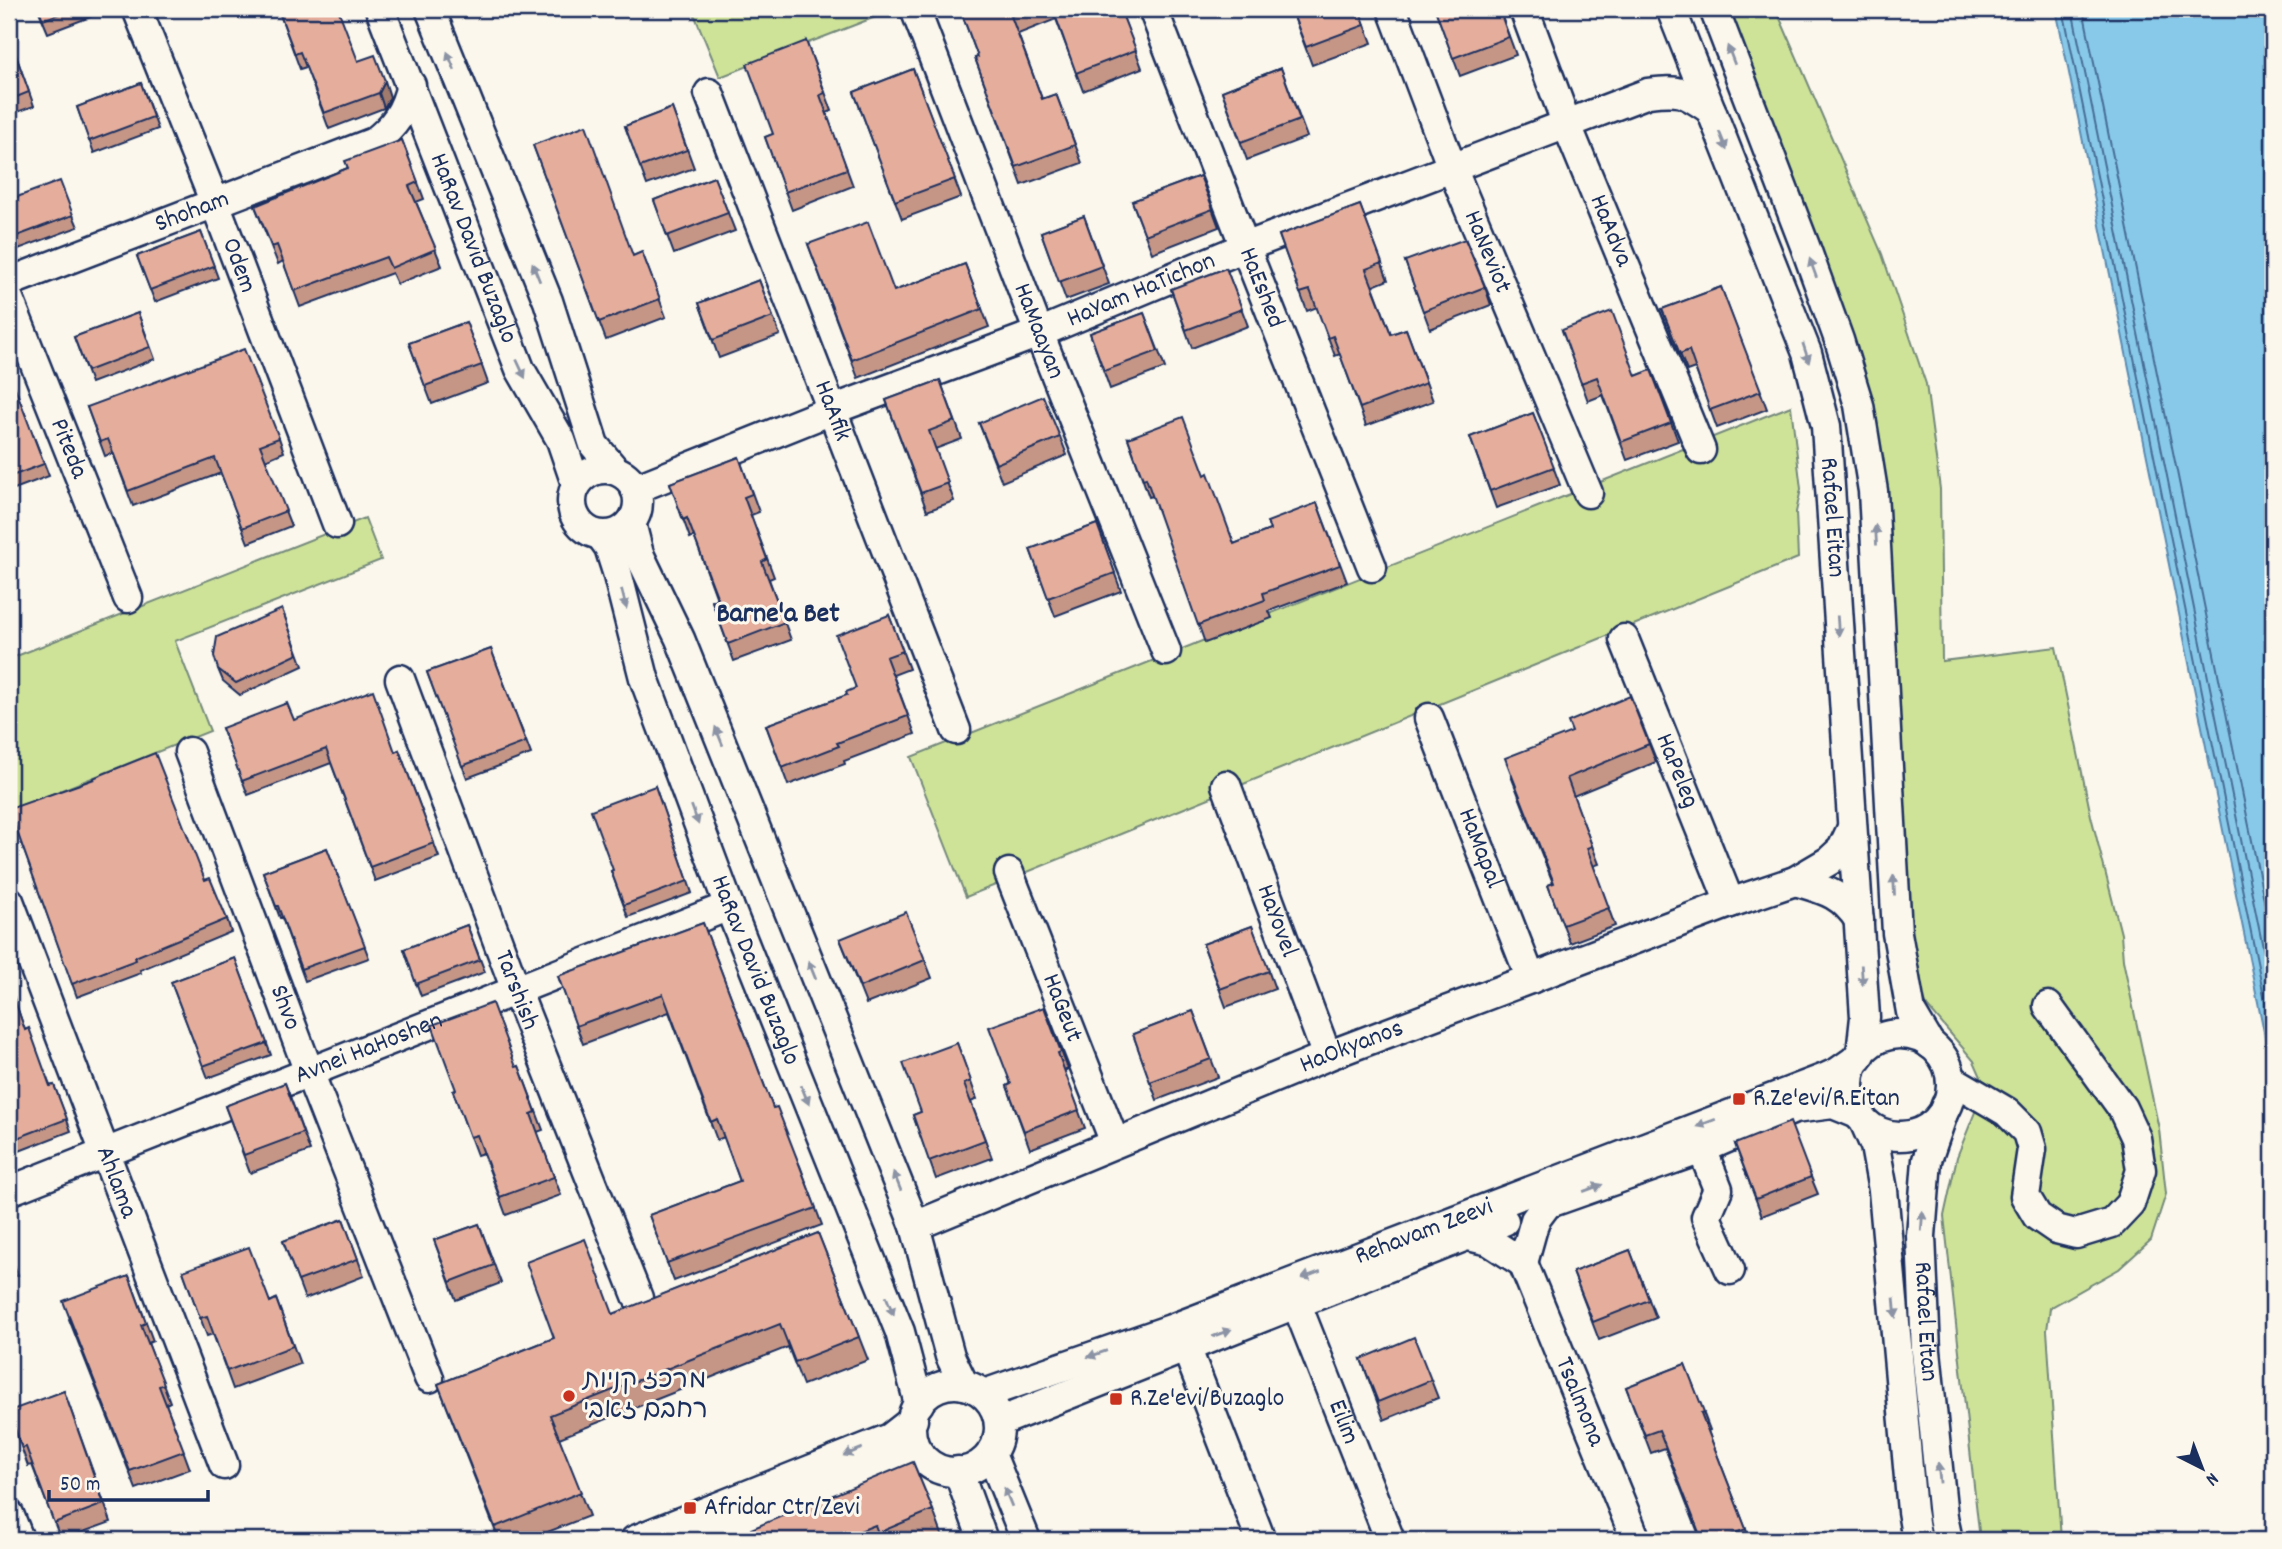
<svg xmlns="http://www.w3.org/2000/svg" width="2282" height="1549" viewBox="0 0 2282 1549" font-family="Dekko,'Playpen Sans Hebrew',sans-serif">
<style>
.green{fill:#cee398;stroke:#74897b;stroke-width:2}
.water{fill:#88c9e9;stroke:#5c8bb1;stroke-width:2}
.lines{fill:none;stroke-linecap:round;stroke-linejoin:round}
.shore{stroke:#476d96;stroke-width:2}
.minor-casing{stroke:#1b2f5e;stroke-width:33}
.minor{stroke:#fbf7ec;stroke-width:28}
.wall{fill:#c59686;stroke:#1b2f5e;stroke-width:2}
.shaded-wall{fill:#a07a6d;stroke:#1b2f5e;stroke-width:2}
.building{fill:#e5ae9c;stroke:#1b2f5e;stroke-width:2}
.oneway{fill:#8b93a5}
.poi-dot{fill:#c8321e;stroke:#fbf7ec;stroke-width:2.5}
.labels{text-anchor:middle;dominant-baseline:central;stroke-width:6;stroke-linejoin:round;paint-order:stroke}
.street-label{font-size:26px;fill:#1b2f5e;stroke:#fbf7ec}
.poi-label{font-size:26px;fill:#1b2f5e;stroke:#fbf7ec;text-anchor:start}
.neighbourhood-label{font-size:28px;font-weight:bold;fill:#1b2f5e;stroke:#fbf7ec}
</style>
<rect width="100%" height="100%" fill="#fbf7ec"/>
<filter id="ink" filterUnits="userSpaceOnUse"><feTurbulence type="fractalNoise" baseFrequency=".0143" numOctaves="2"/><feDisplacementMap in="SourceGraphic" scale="14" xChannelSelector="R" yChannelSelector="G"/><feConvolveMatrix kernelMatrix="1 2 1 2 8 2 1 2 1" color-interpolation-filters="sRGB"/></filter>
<g filter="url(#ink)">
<g class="green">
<polygon points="692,9 896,9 720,77"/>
<polygon points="1720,9 1776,9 1882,254 1926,384 1940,489 1942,661 2056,647 2091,816 2121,934 2123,960 2159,1129 2166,1194 2151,1240 2119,1269 2050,1308 2047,1330 2061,1540 1980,1540 1944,1216 1957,1157 1975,1112 1982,1079 1974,1061 1927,1006 1908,964 1876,470"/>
<polygon points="1791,406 1801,489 1796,512 1798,558 966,897 911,757"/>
<polygon points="365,518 381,560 175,641 210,731 9,811 9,659"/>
</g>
<polygon class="water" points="2056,9 2273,9 2273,1076"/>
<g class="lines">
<g class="shore">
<polyline points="2063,9 2273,1040"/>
<polyline points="2072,9 2273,997"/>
<polyline points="2083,9 2273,944"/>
</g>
<defs>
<g id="minor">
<path id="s1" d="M137 9 215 203 337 524"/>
<path id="s2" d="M380 9 520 369 561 440 576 484"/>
<polyline points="430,9 548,301 594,445 615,470"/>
<path id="s3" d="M915 9 1039 333 1166 651"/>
<path id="s4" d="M1153 9 1245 247 1372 567"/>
<path id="s5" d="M1392 9 1452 168 1588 493"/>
<path id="s6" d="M1524 9 1567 125 1701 450"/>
<path id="s7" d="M1671 9 1807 353 1826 426 1865 1017 1861 1054"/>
<polyline points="1714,9 1805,246 1839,340 1859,405 1873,491 1897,933 1911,1012 1930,1044"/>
<path id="s8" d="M709 93 956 730"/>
<path id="s9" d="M9 282 374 142C395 126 405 111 411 85"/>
<path id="s10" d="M9 299 128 598"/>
<circle cx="605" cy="502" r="33"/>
<path id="s11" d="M635 489 832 410 1039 333 1245 247 1648 93C1681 89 1683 91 1711 110"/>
<polyline points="631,523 639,554 680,639 915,1226 950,1356 964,1385"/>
<path id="s12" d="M601 536 609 547 617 572 644 678 729 906 900 1332 919 1404"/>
<path id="s13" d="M1624 639 1730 903"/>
<path id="s14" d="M400 679 516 990 638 1298"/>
<path id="s15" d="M1429 718 1531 979"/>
<path id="s16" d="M189 752 309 1072 429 1378"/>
<path id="s17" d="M1226 785 1327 1056"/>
<path id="s18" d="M1009 873 1115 1143"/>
<path d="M1795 881C1825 890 1841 893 1859 920"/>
<path id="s19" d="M9 901 224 1465"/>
<circle cx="1900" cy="1085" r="51"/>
<polyline points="1951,1079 2007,1112 2027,1132 2032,1149 2025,1196 2037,1216 2056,1229 2076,1234 2112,1223 2130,1204 2141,1170 2136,1138 2122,1108 2048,1006"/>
<path id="s20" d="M1946 1105 1927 1160 1921 1236 1926 1351 1943 1517 1948 1540"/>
<polyline points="1864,1121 1875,1146 1883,1190 1912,1511 1917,1540"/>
<polyline points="1702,1149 1718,1189 1706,1217 1730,1270"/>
<path id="s21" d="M9 1191 729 906"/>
<polyline points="1555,1201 1702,1149 1794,1109 1833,1104 1860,1115"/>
<path id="s22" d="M915 1226 1327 1056 1730 903 1795 881 1829 861 1842 849 1851 830"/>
<path id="s23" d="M1468 1236 1489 1241 1523 1263 1636 1540"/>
<polyline points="1523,1263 1535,1220 1547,1204"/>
<path id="s24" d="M1297 1305 1390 1540"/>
<polyline points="1186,1347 1261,1540"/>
<circle cx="955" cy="1428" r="44"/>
<path id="s25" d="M984 1394 1171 1329 1825 1078 1838 1072 1858 1058"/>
<polyline points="999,1422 1504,1221"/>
<polyline points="991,1454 1026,1540"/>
<polyline points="958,1471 983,1540"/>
<polyline points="9,1514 19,1539"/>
<polyline points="635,1540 890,1438 913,1420"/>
<polyline points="690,1540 857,1475 919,1453"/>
</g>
</defs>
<use href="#minor" class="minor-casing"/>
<use href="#minor" class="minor"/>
</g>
<g class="wall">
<polygon points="38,9 111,9 48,33"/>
<polygon points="278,9 358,61 390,97 384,108 329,129 306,67 300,69"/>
<polygon points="483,9 495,9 485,13"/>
<polygon points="960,9 1120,9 1142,68 1083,91 1056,19 1018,34 1042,99 1056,94 1082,163 1022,185 975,58 978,57"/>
<polygon points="1291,9 1359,9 1372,43 1312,65"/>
<polygon points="1435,9 1499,9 1516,55 1460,76"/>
<polygon points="9,36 34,106 9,115"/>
<polygon points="806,41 832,111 826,113 853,186 792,210 765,137 773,134"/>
<polygon points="1281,68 1307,137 1247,160 1222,91"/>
<polygon points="913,69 961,197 902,219 854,92"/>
<polygon points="141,83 158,129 94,153 77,107"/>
<polygon points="672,108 694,168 647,185 625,126"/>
<polygon points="402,140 424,199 416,202 442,266 397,284 392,273 300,307 283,261 278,264 255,206 348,168"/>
<polygon points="533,145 633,256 642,252 666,317 606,340"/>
<polygon points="1200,176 1219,227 1152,253 1132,201"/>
<polygon points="714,177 735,231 674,254 654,200"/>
<polygon points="1360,205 1388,280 1373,286 1391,334 1406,329 1433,401 1366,426 1340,354 1335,356 1317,307 1307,311 1279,235"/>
<polygon points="73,215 78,227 13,251 9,238"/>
<polygon points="1084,216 1109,284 1066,300 1041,232"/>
<polygon points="201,232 218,278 155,302 137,256"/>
<polygon points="808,244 894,291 965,264 989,327 858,378"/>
<polygon points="1405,261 1485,287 1491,305 1430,329"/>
<polygon points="1226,268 1248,326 1192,348 1171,289"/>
<polygon points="759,280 780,335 719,358 699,303"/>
<polygon points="1721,287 1767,409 1717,428 1695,368 1687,371 1662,309"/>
<polygon points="138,313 155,359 91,383 74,337"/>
<polygon points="1144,313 1165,368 1110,389 1090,333"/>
<polygon points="466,322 488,383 432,404 409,343"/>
<polygon points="1562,330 1636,376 1651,370 1678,441 1627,460 1603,395 1588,401"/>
<polygon points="9,372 49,476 9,491"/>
<polygon points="940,380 962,439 935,449 954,501 927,511 886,400"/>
<polygon points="87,407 279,438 284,452 265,460 291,526 248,543 221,473 133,506 113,453 105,456"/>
<polygon points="1533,413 1560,485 1496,508 1470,437"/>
<polygon points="979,423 1060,437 1067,455 1002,482"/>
<polygon points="1128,438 1205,475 1234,544 1270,530 1317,503 1347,582 1269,611 1272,618 1205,643 1153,496 1149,497"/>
<polygon points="739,457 759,512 751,515 774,577 769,579 791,640 734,661 712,601 717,599 694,536 690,538 670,483"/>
<polygon points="1097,524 1121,591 1055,616 1030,549"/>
<polygon points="282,609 303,666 240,695 223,681 218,669"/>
<polygon points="889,615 909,669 893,675 915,734 844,761 845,764 788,785 766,725 847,695 855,688"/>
<polygon points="491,649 531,754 467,778 427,672"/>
<polygon points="294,720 395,752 399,750 439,857 375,881 331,763 248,795 222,728"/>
<polygon points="1649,744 1656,762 1573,796 1599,864 1593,866 1615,926 1570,943 1548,885 1553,883 1511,776"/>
<polygon points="655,786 692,893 628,917 611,871 613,870"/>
<polygon points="9,809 205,880 227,919 231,932 140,970 141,973 77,997"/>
<polygon points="327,848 369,958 305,981 282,918 280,918 263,872"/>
<polygon points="703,923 773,1108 800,1166 822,1225 674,1281 649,1215 740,1181 724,1137 717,1140 669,1012 583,1044 558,976"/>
<polygon points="467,925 485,972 421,996 404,949"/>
<polygon points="1252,926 1275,989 1226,1007 1203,944"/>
<polygon points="840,939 925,960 932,978 866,1004"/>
<polygon points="235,958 271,1055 208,1078 171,982"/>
<polygon points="9,984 25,1030 50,1086 54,1085 71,1131 9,1155"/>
<polygon points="1044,1007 1068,1069 1064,1071 1085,1128 1030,1149 1007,1086 1010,1084"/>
<polygon points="1193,1011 1218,1077 1157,1100 1133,1034"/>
<polygon points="957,1043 977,1099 971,1102 992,1158 936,1179 913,1115 921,1112"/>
<polygon points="519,1066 543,1130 537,1132 561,1195 506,1215 483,1153 477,1155 453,1091"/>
<polygon points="285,1083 310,1151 250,1173 225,1106"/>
<polygon points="1735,1144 1811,1177 1818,1194 1762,1216"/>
<polygon points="343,1219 364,1276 305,1299 283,1241"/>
<polygon points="479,1224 501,1283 456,1300 434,1240"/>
<polygon points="818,1233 868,1360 803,1385 788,1347 559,1438 589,1516 527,1540 499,1540 438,1384"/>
<polygon points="1630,1250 1656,1318 1599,1340 1573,1272"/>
<polygon points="9,1251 18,1275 9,1279"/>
<polygon points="183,1271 270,1302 276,1299 300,1364 233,1389 213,1334 207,1336"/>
<polygon points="129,1276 153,1341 148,1343 170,1402 166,1404 190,1469 136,1489 69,1319"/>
<polygon points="1361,1359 1431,1380 1438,1398 1384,1420"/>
<polygon points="1685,1364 1710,1430 1708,1431 1750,1540 1701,1540 1665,1448 1651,1453 1626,1387"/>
<polygon points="64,1391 111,1522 61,1540 32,1465 28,1466 9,1413"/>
<polygon points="933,1510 944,1540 755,1540"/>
</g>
<polygon class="shaded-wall" points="385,81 390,97 384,108 379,93"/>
<g class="building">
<polygon points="39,9 72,9 43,20"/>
<polygon points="278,9 338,9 358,61 375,55 385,81 379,93 324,113 300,52 295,54"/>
<polygon points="960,9 1030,9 1011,16 1042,99 1056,94 1075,145 1016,167 975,58 978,57"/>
<polygon points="1053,9 1120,9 1136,50 1076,73"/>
<polygon points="1291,9 1359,9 1365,25 1306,47"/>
<polygon points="1435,9 1499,9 1509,37 1453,58"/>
<polygon points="9,36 29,92 9,100"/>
<polygon points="806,41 825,93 820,95 847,169 785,192 765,137 773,134 747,64"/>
<polygon points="1281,68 1300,120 1241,142 1222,91"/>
<polygon points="913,69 955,179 895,201 854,92"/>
<polygon points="141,83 153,117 89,141 77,107"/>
<polygon points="672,108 687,150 640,167 625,126"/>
<polygon points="586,125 633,256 642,252 660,299 599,322 533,145"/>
<polygon points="402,140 418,182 409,186 436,249 391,268 386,257 294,291 277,245 272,247 255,206 348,168 345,161"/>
<polygon points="1200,176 1213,209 1145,235 1132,201"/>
<polygon points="714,177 728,213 667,236 654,200"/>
<polygon points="60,181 73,215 9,239 9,200"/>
<polygon points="1360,205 1382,263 1366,269 1391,334 1406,329 1426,383 1360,408 1333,336 1328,338 1310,290 1300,293 1279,235"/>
<polygon points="1084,216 1102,266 1059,282 1041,232"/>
<polygon points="868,222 894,291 965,264 982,309 852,360 808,244"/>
<polygon points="201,232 214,266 150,290 137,256"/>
<polygon points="1465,239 1485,287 1423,311 1405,261"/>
<polygon points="1226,268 1242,309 1186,330 1171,289"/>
<polygon points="759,280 773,317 713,340 699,303"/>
<polygon points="1721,287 1761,391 1710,410 1689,350 1680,354 1662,309"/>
<polygon points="1612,311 1636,376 1651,370 1671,423 1621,442 1597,377 1581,383 1562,330"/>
<polygon points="138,313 150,347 87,371 74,337"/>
<polygon points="1144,313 1158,351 1104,371 1090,333"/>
<polygon points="466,322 482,365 425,386 409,343"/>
<polygon points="244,349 279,438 260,445 286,511 242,528 215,458 128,491 108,439 100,442 87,407"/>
<polygon points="9,372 44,464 9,477"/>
<polygon points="940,380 955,421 929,431 948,483 921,493 886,400"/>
<polygon points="1043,396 1060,437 996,464 979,423"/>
<polygon points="1533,413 1554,467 1490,491 1470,437"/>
<polygon points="1183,417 1205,475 1208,473 1234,544 1270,530 1267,522 1317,503 1340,565 1263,593 1265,600 1198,625 1146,478 1143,479 1128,438"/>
<polygon points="739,457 752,494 744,497 767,559 762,562 785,622 728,644 712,601 718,599 687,518 683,520 670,483"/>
<polygon points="1097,524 1115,573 1048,598 1030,549"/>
<polygon points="282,609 298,654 236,683 218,669 214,656 217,637"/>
<polygon points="889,615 903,651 886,657 908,716 837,743 839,746 782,768 766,725 847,695 846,692 856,688 836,635"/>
<polygon points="491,649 526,742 462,766 427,672"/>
<polygon points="373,690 395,752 399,750 434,843 370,867 326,749 242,781 222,728 287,703 294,720"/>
<polygon points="1630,696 1649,744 1567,778 1592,846 1587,848 1609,908 1563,925 1548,885 1554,883 1505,758 1572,732 1568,722"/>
<polygon points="155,753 205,880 210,878 227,919 135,957 136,960 72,984 9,809 94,779 93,778"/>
<polygon points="655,786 688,881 624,905 611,871 613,870 591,810"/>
<polygon points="327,848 365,946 301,969 278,906 276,906 263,872"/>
<polygon points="906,912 925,960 860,987 840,939"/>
<polygon points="703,923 773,1108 777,1107 816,1208 667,1263 649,1215 740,1181 717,1119 711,1122 663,994 576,1026 558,976"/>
<polygon points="467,925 480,960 416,984 404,949"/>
<polygon points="1252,926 1269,971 1220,989 1203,944"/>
<polygon points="235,958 267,1043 203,1066 171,982"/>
<polygon points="9,984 25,1030 29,1028 50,1086 54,1085 67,1119 9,1141"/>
<polygon points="492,1003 516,1067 519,1066 536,1112 531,1114 554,1177 500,1197 477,1135 470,1137 453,1091 456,1090 432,1025"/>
<polygon points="1044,1007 1061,1052 1058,1053 1079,1110 1024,1131 1007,1086 1011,1084 989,1027"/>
<polygon points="1193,1011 1211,1059 1150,1082 1133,1034"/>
<polygon points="957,1043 971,1081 964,1084 985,1140 929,1161 913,1115 921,1112 903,1063"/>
<polygon points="285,1083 303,1133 244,1155 225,1106"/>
<polygon points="1790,1122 1811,1177 1756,1199 1735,1144"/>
<polygon points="343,1219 358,1259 298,1281 283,1241"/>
<polygon points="479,1224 494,1265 450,1282 434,1240"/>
<polygon points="818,1233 859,1337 795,1362 780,1324 550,1415 581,1492 495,1527 438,1384 554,1338 526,1262 585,1239 613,1314"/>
<polygon points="249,1247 270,1302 276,1299 293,1346 227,1371 207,1316 200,1318 183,1271"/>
<polygon points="1630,1250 1649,1300 1593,1322 1573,1272"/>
<polygon points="129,1276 146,1323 141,1325 164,1384 159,1386 184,1451 130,1471 63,1301"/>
<polygon points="1414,1337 1431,1380 1378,1402 1361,1359"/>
<polygon points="1685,1364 1704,1412 1701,1413 1746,1529 1718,1540 1702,1540 1659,1430 1645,1435 1626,1387"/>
<polygon points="64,1391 104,1504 54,1523 26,1447 22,1448 9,1411"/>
<polygon points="913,1462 933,1510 878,1533 875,1525 837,1540 756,1540 751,1529"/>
</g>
<defs><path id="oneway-solid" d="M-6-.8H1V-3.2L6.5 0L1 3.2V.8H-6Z" transform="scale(1.75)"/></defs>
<g class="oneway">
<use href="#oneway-solid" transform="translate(1731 55) rotate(-111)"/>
<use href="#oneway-solid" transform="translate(451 61) rotate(-112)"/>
<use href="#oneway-solid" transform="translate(1723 141) rotate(68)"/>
<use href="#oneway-solid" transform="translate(1813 268) rotate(-110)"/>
<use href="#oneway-solid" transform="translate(536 272) rotate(-112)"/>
<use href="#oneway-solid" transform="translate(1806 353) rotate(72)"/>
<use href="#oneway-solid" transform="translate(521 369) rotate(65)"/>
<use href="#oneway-solid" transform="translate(1876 535) rotate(-93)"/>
<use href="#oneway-solid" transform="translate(624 599) rotate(76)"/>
<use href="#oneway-solid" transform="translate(1838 626) rotate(86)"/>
<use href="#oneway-solid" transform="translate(719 736) rotate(-112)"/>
<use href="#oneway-solid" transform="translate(695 815) rotate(70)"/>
<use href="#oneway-solid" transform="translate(1894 885) rotate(-93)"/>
<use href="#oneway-solid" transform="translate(812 970) rotate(-112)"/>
<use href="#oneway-solid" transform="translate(1862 975) rotate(86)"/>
<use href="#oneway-solid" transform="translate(805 1095) rotate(68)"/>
<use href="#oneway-solid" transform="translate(1706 1123) rotate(159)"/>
<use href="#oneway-solid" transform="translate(897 1181) rotate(-112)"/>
<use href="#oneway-solid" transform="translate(1593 1188) rotate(-20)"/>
<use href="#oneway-solid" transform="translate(1922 1221) rotate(-86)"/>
<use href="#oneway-solid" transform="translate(1311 1275) rotate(159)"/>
<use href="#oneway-solid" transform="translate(890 1306) rotate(68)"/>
<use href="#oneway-solid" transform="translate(1895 1308) rotate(85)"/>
<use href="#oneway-solid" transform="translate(1222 1333) rotate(-21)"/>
<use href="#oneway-solid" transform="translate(1097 1354) rotate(161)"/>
<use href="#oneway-solid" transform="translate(853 1452) rotate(158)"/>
<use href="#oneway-solid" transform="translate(1939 1473) rotate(-96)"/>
<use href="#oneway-solid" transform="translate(1008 1497) rotate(-112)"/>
</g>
</g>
<g class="poi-dot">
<rect x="1732" y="1092" width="14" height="14" rx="3.5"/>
<circle cx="569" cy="1396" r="7"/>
<rect x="1109" y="1392" width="14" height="14" rx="3.5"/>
<rect x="683" y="1501" width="14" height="14" rx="3.5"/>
</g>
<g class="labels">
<g class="street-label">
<text stroke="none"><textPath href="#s9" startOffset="196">Shoham</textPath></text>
<text stroke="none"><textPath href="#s6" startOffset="238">HaAdva</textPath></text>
<text stroke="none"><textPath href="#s2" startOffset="257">HaRav David Buzaglo</textPath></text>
<text stroke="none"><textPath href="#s5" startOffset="261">HaNeviot</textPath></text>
<text stroke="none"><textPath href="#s1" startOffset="276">Odem</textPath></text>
<text stroke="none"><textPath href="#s4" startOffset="299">HaEshed</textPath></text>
<text stroke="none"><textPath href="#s11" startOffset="544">HaYam HaTichon</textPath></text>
<text stroke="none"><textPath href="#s3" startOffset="345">HaMaayan</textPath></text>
<text stroke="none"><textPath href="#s8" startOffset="341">HaAfik</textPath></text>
<text stroke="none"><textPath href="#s10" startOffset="161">Piteda</textPath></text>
<text stroke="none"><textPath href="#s7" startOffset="537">Rafael Eitan</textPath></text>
<text stroke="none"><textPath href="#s13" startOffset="142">HaPeleg</textPath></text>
<text stroke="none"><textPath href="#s15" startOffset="140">HaMapal</textPath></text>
<text stroke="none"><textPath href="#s17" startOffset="145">HaYovel</textPath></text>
<text stroke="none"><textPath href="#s12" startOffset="462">HaRav David Buzaglo</textPath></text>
<text stroke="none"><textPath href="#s14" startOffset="332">Tarshish</textPath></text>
<text stroke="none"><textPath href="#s16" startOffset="273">Shvo</textPath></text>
<text stroke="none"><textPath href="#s18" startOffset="145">HaGeut</textPath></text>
<text stroke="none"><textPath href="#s22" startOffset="472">HaOkyanos</textPath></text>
<text stroke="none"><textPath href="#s21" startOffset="387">Avnei HaHoshen</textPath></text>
<text stroke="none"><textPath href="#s19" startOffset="301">Ahlama</textPath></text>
<text stroke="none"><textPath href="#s25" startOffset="469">Rehavam Zeevi</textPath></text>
<text stroke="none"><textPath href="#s20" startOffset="220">Rafael Eitan</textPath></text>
<text stroke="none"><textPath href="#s23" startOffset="212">Tsalmona</textPath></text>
<text stroke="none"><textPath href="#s24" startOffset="126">Eilim</textPath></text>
</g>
<g class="poi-label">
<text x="1753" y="1099">R.Ze'evi/R.Eitan</text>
<text x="583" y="1381">מרכז קניות<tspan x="583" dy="30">רחבם זאבי</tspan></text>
<text x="1130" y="1399">R.Ze'evi/Buzaglo</text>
<text x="704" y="1508">Afridar Ctr/Zevi</text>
</g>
<g class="neighbourhood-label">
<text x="778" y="616">Barne'a Bet</text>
</g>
</g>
<rect width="2282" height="1549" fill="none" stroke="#fbf7ec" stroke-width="35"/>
<rect x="18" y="18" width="2247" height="1514" fill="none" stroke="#1b2f5e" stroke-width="2.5" filter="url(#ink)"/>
<g transform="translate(2202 1468) rotate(138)" stroke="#fbf7ec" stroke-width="5" paint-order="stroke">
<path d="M0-5L12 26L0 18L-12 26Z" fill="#1b2f5e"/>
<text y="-10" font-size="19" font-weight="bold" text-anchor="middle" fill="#1b2f5e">N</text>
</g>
<path d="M49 1490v10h159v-10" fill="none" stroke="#1b2f5e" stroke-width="3.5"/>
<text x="60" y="1490" font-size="21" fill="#1b2f5e" stroke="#fbf7ec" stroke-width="5" paint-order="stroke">50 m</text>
</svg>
